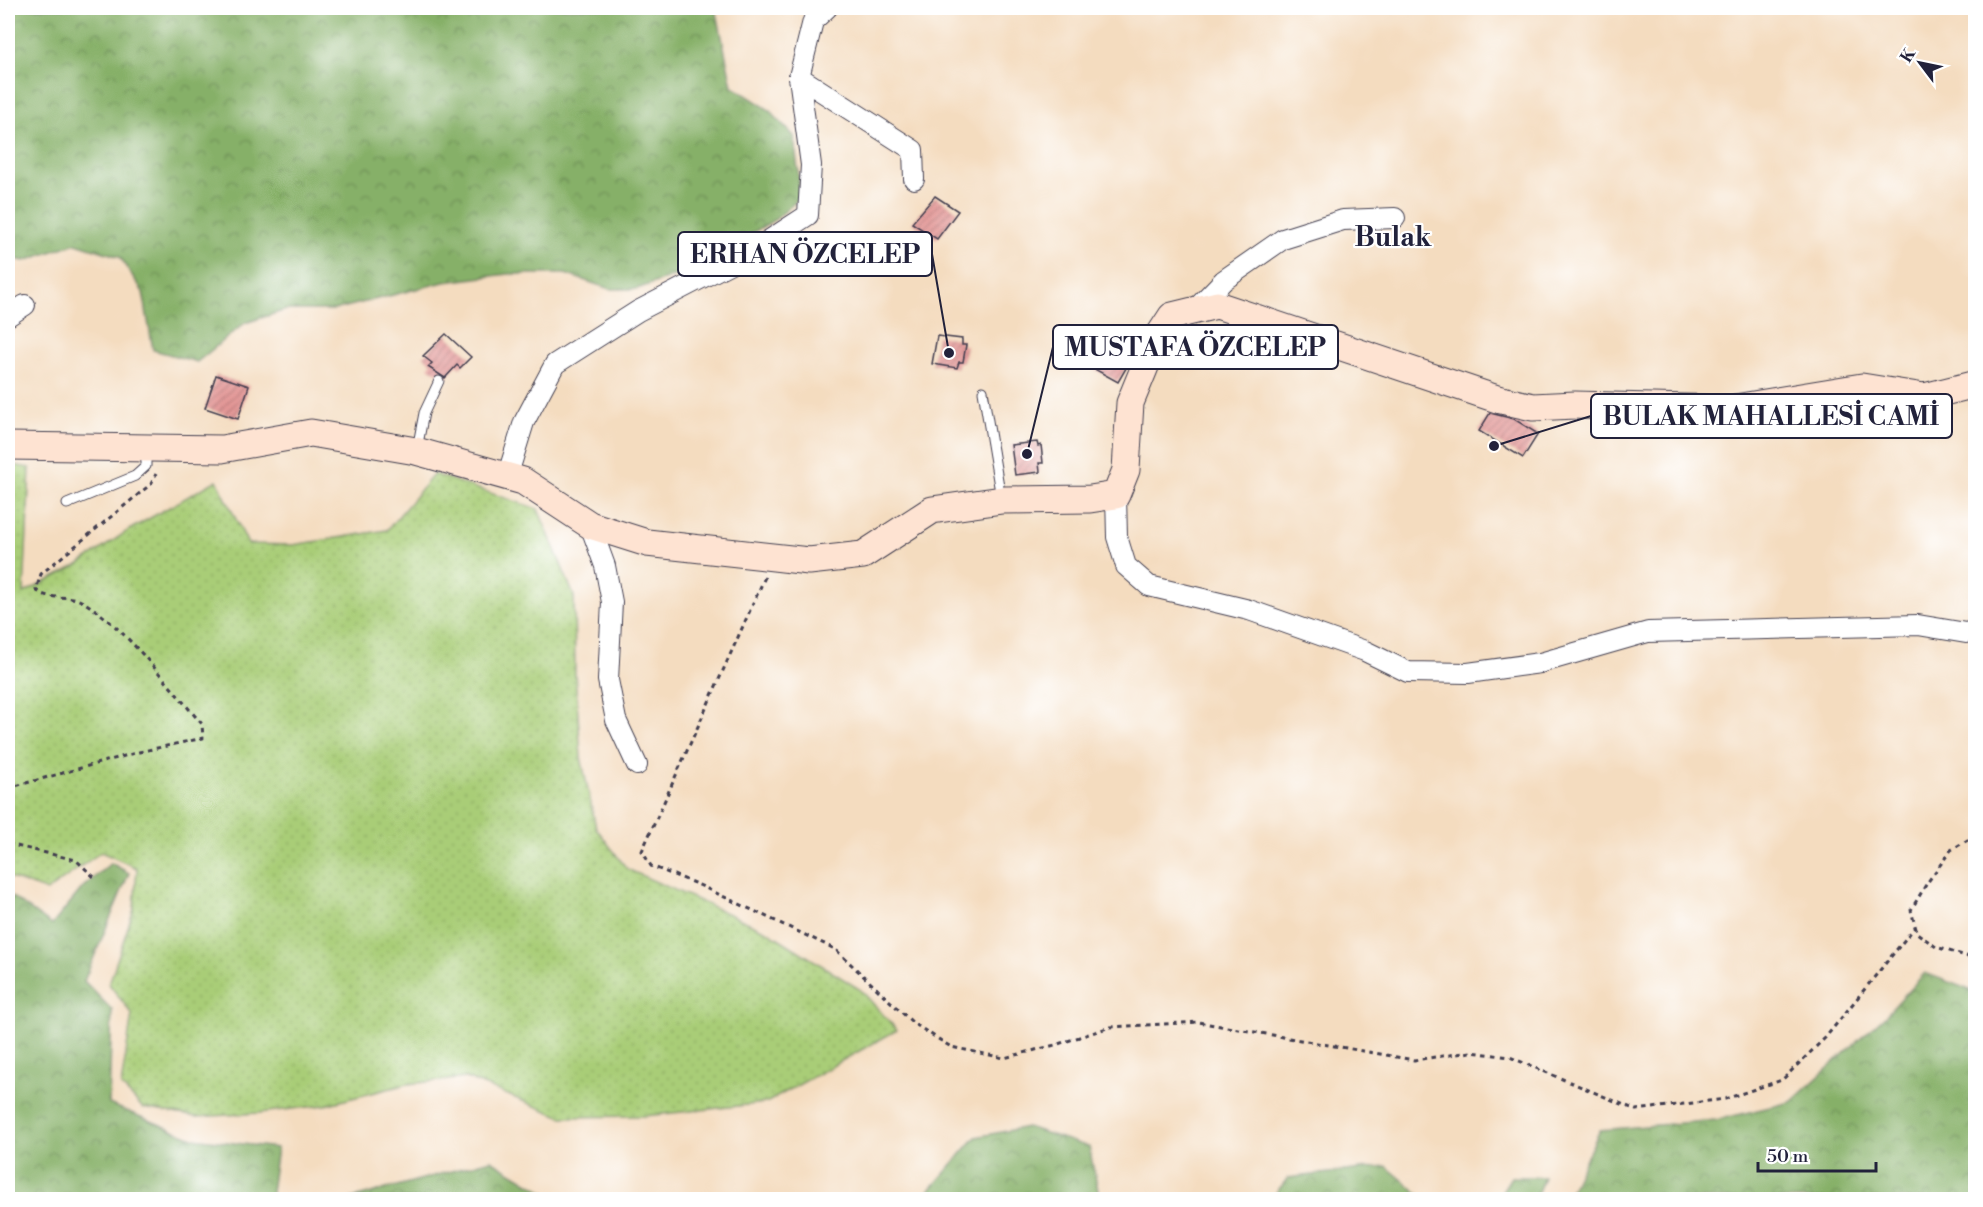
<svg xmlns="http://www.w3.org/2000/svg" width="1983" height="1207" viewBox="0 0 1983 1207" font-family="'Libre Bodoni',serif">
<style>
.forest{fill:url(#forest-crowns);stroke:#546952;stroke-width:1.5}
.garden{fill:url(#garden-dots);stroke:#667859;stroke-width:1.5}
.building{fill:url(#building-hatch)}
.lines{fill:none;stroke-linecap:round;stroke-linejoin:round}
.lane-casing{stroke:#423e4f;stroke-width:11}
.street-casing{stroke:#423e4f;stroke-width:22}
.secondary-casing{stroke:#423e4f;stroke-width:29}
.path{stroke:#423e4f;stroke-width:3;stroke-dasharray:4.5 4.5;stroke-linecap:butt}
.lane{stroke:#fff;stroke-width:9}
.street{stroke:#fff;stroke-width:20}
.secondary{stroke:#fee3d2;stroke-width:27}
.labels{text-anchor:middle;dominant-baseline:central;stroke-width:4.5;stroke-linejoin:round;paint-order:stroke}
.quarter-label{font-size:27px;font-weight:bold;fill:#22223b;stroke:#fff}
.leader{fill:none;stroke:#22223b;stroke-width:2}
.callout-dot{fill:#22223b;stroke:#fff;stroke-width:2}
.callout{fill:#fff;stroke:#22223b;stroke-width:2}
.callout-label{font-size:26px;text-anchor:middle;font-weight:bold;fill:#22223b}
</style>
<defs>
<pattern id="forest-crowns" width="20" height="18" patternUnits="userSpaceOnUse" patternTransform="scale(1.5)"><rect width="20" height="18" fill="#86b068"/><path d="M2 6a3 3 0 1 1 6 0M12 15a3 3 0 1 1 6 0" fill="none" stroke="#6d8f57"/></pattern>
<pattern id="garden-dots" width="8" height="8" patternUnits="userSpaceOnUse" patternTransform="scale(1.5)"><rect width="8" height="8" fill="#a9cd77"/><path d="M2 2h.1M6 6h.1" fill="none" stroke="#91b068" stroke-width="1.8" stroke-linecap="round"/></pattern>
<pattern id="building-hatch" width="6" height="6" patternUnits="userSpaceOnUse" patternTransform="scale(1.5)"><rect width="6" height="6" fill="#e39594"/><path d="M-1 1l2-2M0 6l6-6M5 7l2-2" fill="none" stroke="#b8797a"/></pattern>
</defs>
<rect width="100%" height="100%" fill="#fff"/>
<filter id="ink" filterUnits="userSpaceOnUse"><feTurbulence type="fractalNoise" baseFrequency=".0167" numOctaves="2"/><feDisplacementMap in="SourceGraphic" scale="12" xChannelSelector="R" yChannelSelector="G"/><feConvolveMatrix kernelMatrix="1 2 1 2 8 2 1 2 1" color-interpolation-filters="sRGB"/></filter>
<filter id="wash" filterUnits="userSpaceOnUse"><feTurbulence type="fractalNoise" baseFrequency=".008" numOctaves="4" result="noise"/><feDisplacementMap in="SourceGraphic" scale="24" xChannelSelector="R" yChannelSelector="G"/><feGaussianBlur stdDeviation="1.35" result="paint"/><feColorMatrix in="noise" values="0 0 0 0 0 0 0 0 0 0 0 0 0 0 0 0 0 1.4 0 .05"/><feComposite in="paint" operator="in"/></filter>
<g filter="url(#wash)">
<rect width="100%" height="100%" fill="#f4dcbf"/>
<g class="forest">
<polygon points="8,8 716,8 732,86 768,109 794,136 801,197 776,219 688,271 637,289 610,289 565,274 508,274 444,282 334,310 286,310 245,323 197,362 153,350 143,292 120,257 76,243 25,261 8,258"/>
<polygon points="111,863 129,873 84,981 112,1010 109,1104 193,1138 277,1148 271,1192 275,1199 8,1199 8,894 52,925 83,887"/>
<polygon points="1925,973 1975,992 1975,1199 1566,1199 1600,1130 1716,1120 1791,1102 1886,1015"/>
<polygon points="1027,1127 1089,1147 1100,1199 922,1199 976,1137"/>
<polygon points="491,1160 554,1198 563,1199 350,1199"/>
<polygon points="1386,1166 1425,1199 1271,1199 1288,1178"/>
<polygon points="1511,1177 1544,1177 1535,1199 1497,1199"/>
</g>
<polygon class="garden" points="8,464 30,468 24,593 78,565 129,530 217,480 248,544 293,545 387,530 434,474 538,509 574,596 575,673 581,757 596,828 627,869 767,931 861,990 897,1030 766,1103 644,1116 562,1117 466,1078 407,1084 325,1105 259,1113 197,1117 143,1108 121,1086 132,1014 109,984 134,909 137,868 101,852 47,891 8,877"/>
<g id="blocks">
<g class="building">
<polygon points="935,196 958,211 937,239 912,223"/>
<polygon points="446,334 471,357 460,368 457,365 445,378 428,367 432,363 423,356"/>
<polygon points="937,336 962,339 962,345 966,345 963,362 959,362 957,368 932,364"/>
<polygon points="1099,347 1129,363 1118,382 1089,366"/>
<polygon points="216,375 249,386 238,419 205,408"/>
<polygon points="1490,413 1514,419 1538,434 1523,458 1479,431"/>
<polygon points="1037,442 1038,446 1041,445 1043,463 1039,463 1040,472 1015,475 1011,445"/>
</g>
</g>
</g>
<g filter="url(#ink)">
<use href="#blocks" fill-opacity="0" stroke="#423e4f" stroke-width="1.5"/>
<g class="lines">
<defs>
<g id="lane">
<polyline points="983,391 1001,498"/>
<polyline points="417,449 424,413 439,381"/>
<polyline points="67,504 135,476 146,466 146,451"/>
</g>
<g id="street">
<polyline points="799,77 913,150 914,179"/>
<polyline points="1194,311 1224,280 1283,239 1343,220 1395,218"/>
<polyline points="8,316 25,305"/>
<polyline points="507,477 524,422 555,364 638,311 748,254 808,215 811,165 799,77 813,21 827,8"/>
<polyline points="1116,495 1117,537 1126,566 1149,586 1249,610 1365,651 1408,672 1468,673 1540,663 1648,632 1918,625 1966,633 1976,630"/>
<polyline points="590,525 605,566 612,602 608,680 616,720 637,765"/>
</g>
<polyline id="secondary" points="8,446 222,449 311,433 416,451 523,481 590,525 647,543 809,561 863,555 932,510 1002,500 1090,499 1116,495 1126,470 1130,403 1155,342 1172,316 1217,305 1497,399 1533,407 1575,405 1729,409 1862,387 1924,397 1976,384"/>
</defs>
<use href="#lane" class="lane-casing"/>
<use href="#street" class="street-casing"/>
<use href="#secondary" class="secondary-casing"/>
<g class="path">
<polyline points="765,577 642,851 651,866 699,885 835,949 913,1023 951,1047 1004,1058 1055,1045 1110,1027 1198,1022 1414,1060 1471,1052 1510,1057 1636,1110 1725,1099 1782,1080 1825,1038 1915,927"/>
<path d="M8 788 139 752 203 738 202 724C170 688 125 626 83 602 68 593 50 602 36 590L41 574 151 484 156 474"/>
<polyline points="1976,835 1951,850 1927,883 1911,910 1917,933 1936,947 1976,959"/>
<polyline points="8,844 76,860 94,877"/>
</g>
<use href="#lane" class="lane"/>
<use href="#street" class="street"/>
<use href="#secondary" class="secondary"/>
</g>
</g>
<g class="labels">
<g class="quarter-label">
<text x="1393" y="238">Bulak</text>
</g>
</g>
<path class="leader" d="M949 353L932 254M1027 454L1053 347M1494 446L1591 416"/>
<g class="callout-dot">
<circle cx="949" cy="353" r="6"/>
<circle cx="1027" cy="454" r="6"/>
<circle cx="1494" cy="446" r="6"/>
</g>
<g class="callout">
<rect x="678" y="232" width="254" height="44" rx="6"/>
<rect x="1053" y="325" width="285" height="44" rx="6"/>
<rect x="1591" y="394" width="361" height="44" rx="6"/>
</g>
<g class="callout-label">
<text x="805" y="263">ERHAN ÖZCELEP</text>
<text x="1195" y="356">MUSTAFA ÖZCELEP</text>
<text x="1771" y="425">BULAK MAHALLESİ CAMİ</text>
</g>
<rect width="1983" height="1207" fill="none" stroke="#fff" stroke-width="30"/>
<g transform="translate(1920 63) rotate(302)" stroke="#ffffff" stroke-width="4.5" paint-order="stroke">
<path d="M0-4.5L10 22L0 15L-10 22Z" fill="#22223b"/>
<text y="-9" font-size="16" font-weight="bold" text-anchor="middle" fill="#22223b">K</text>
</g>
<path d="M1758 1162v9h118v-9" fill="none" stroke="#22223b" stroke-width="3"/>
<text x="1767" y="1162" font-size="18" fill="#22223b" stroke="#ffffff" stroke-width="4.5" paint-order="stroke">50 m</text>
</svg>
